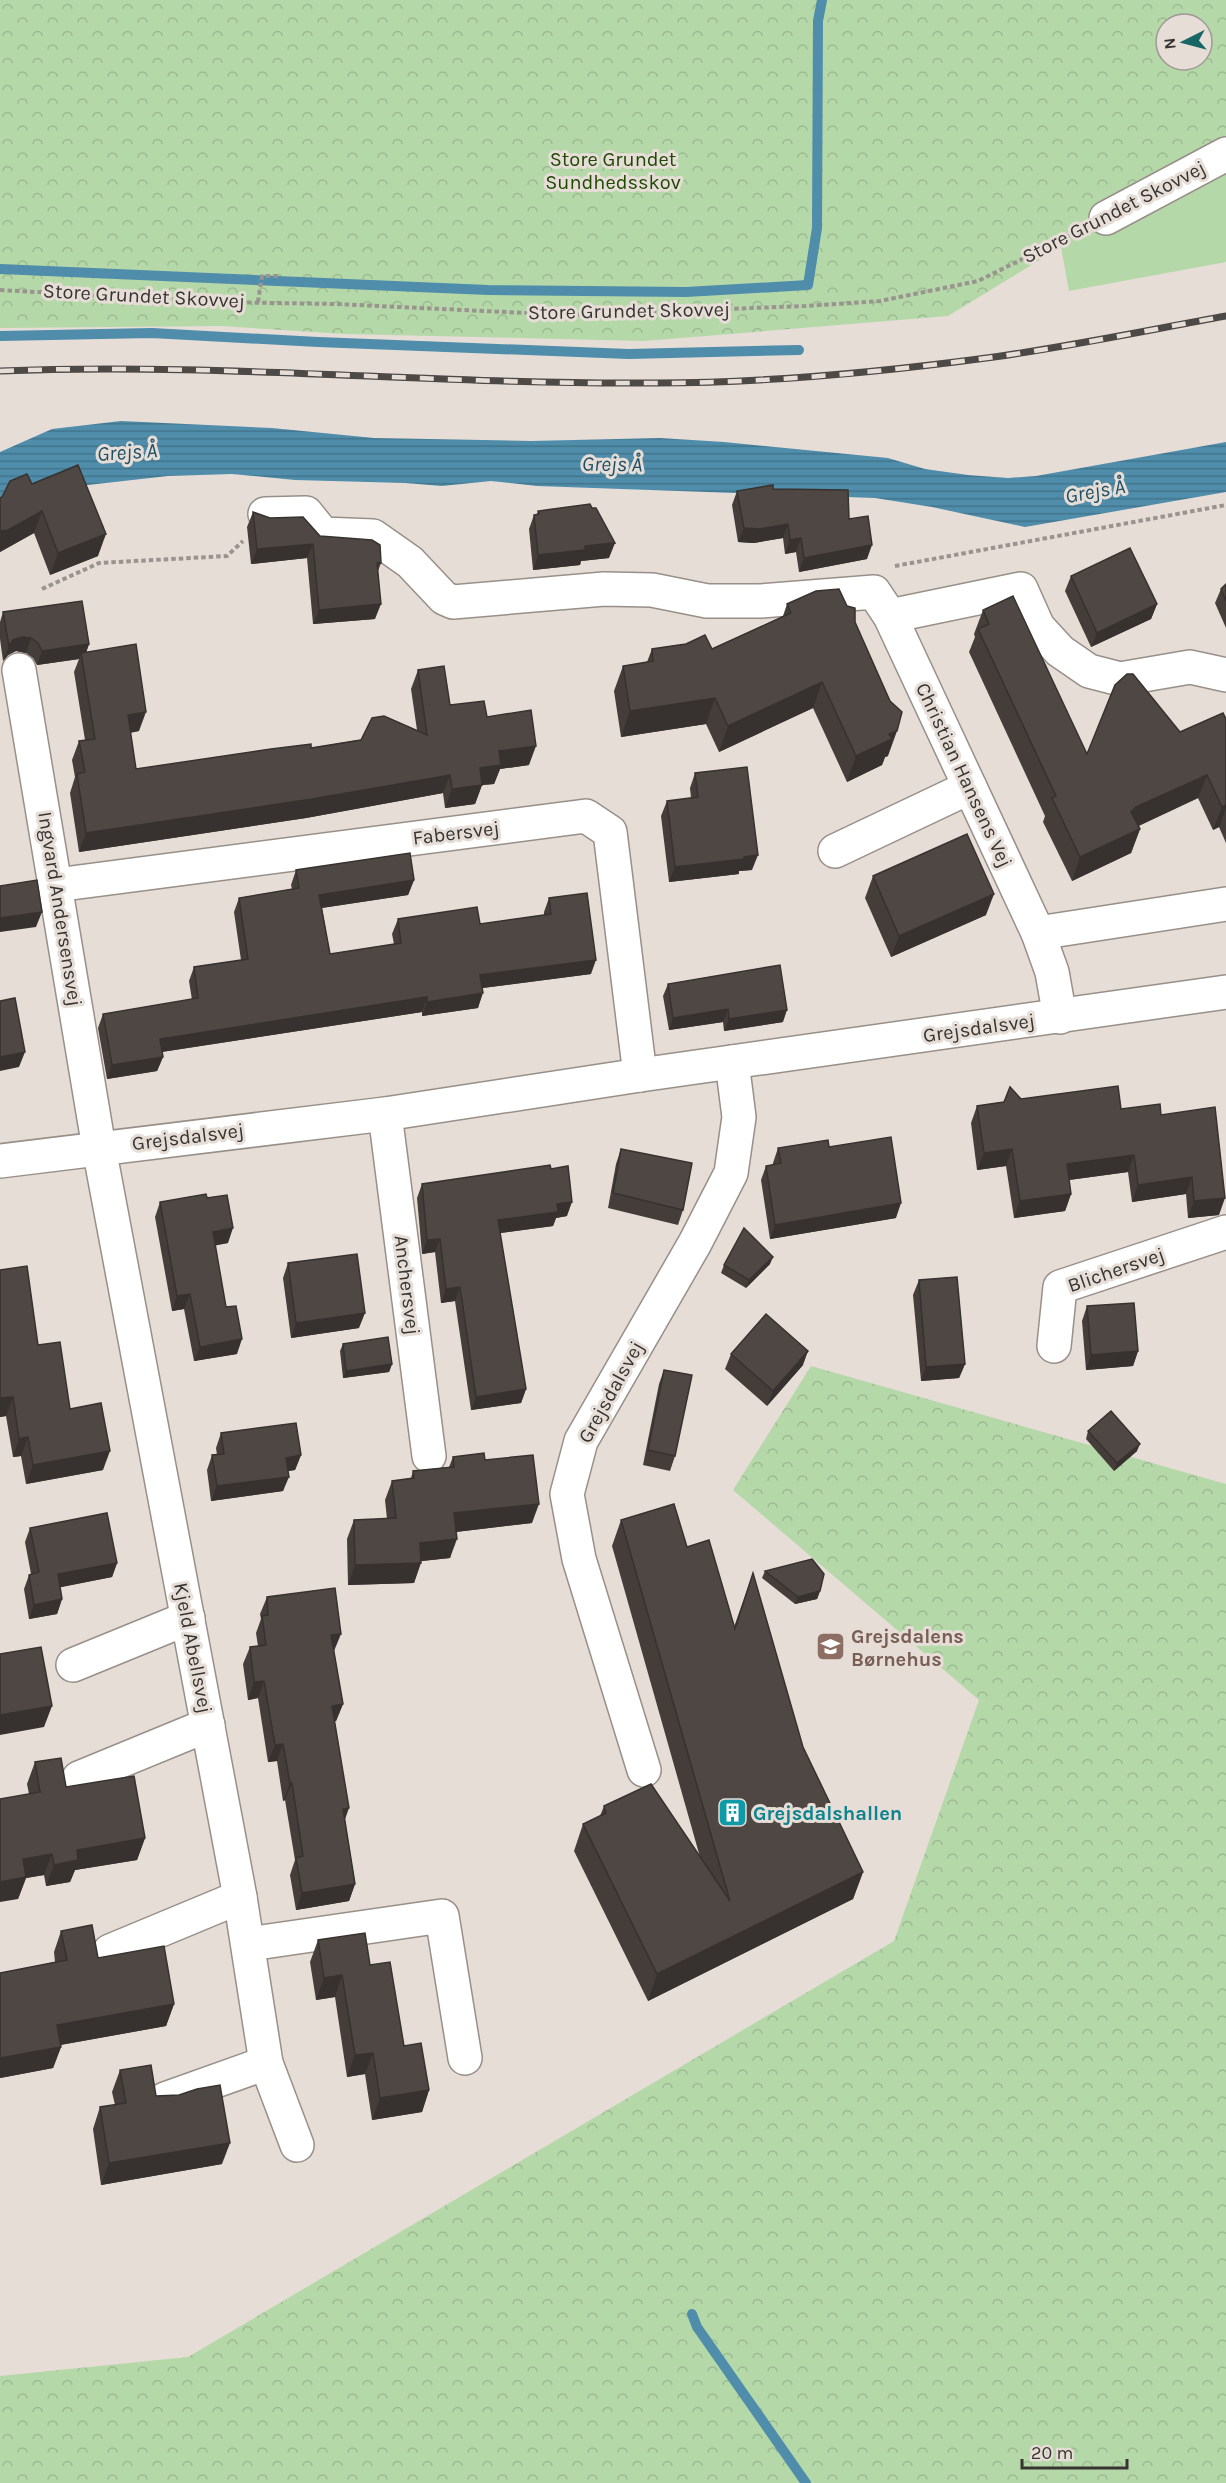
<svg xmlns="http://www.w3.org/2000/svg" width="1226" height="2483" viewBox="0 0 1226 2483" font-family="Karla,sans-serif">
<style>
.green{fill:#b5d8a8}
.forest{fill:url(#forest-crowns);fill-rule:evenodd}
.water{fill:url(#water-rules)}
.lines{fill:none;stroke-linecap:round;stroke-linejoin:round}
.stream{stroke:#4f8daa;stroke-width:10}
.minor-casing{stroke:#988f89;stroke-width:36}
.path{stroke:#9a948f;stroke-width:4;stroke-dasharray:4.5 3;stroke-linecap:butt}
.minor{stroke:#fff;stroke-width:33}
.rail-casing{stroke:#4d4946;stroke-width:7}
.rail{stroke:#e6ddd7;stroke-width:4.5;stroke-dasharray:14;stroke-linecap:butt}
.wall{fill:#443d3a}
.shaded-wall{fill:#37322f}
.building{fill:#4f4743;stroke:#37322f;stroke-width:1.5}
.labels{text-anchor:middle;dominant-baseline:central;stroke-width:6;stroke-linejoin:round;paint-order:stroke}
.park-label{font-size:20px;fill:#1d4902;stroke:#e6ddd7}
.street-label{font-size:20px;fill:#373431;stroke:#e6ddd7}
.education-label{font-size:20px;font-weight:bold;fill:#785e54;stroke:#e6ddd7;text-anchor:start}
.culture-label{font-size:20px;font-weight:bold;fill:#0d838f;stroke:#e6ddd7;text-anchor:start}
.water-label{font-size:21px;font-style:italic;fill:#1d4f65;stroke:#e6ddd7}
</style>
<defs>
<pattern id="forest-crowns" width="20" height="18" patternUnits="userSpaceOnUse" patternTransform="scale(1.5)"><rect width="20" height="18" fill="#b5d8a8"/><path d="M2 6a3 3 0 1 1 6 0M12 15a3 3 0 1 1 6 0" fill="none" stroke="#9cba91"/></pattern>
<pattern id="water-rules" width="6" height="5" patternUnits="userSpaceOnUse" patternTransform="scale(1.5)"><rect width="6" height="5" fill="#4f8daa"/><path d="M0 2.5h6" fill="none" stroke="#42748b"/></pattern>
</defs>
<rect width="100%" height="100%" fill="#e6ddd7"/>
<polygon class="green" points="1226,165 1226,262 1069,291 1061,247"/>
<g class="forest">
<path d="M0 0H1226V165L1061 247 948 316 644 341 345 334 221 326 0 328ZM1166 24H1202V60H1166Z"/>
<polygon points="811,1366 1226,1484 1226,2483 0,2483 0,2376 188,2357 894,1941 979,1700 733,1490"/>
</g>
<polygon class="water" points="121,421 272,428 374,438 531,441 660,438 724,442 888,458 925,469 968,475 1008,478 1036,476 1226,442 1226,492 1025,527 932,507 875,498 537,486 491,481 442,486 405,483 295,480 232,474 168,476 70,487 0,507 0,452 52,429"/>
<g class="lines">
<g class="stream">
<polyline points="0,269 488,290 686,292 808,285 817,228 818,21 822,0"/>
<polyline points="0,336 152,333 318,342 629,354 799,350"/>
<polyline points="692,2314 697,2327 806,2483"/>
</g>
<defs>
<g id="minor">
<polyline points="1106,218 1226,154"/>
<polyline points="265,514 306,513 323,534 373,536 410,562 444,598 453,602 604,589 652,590 707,601 760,601 874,592 890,616 1038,933 1052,972 1060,1017"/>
<polyline points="890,616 1021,589 1038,627 1060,651 1089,671 1120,679 1190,667 1226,675"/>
<polyline points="19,670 99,1148 240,1897 266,2063 297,2145"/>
<polyline points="835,851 970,787"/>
<polyline points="56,885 586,816 610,832 640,1075"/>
<polyline points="1038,933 1226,904"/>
<polyline points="385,1114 429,1456"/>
<polyline points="0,1161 385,1114 640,1075 1226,992"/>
<polyline points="1054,1346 1060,1287 1226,1232"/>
<polyline points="73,1665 188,1618"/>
<polyline points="644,1770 579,1559 567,1494 581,1441 695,1243 731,1173 739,1117 732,1062"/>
<polyline points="79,1778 208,1725"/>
<polyline points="249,1944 442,1916 465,2058"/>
<polyline points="110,1951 240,1897"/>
<polyline points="165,2099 266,2063"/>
</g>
</defs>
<use href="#minor" class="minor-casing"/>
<g class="path">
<polyline points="0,290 217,302 336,304 569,315 805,306 880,301 978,281 1077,232"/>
<polyline points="258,302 262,276 281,276"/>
<polyline points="895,566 1226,505"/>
<polyline points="42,589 99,563 227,556 243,541"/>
</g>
<use href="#minor" class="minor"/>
<defs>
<path id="rail" d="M0 371C218 362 437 385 656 383 769 383 882 372 994 357 1072 346 1149 330 1226 316"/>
</defs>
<use href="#rail" class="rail-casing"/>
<use href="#rail" class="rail"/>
</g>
<g class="wall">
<polygon points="32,484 98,556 50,575 34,533 0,552 0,498"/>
<polygon points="773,489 849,519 867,559 799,572 796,552 785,554 783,538 754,543 738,542 732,505 737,491"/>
<polygon points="538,511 609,558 581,561 580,565 533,570 529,529 534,515 537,514"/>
<polygon points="253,512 320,536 381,563 378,571 375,619 313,624 307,558 251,564 247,527"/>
<polygon points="1071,576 1157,604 1151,619 1091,647 1065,591"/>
<polygon points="1226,584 1226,628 1215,603 1221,589"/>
<polygon points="787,604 855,622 888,756 885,757 882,765 847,782 813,708 719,752 706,724 621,737 614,691 623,666 647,662 652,649 712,649 783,616"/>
<polygon points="983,610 1087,754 1180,732 1226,719 1226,843 1219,827 1213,830 1198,798 1138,826 1140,829 1131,853 1072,881 1043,822 1045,816 969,652 975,637 974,634"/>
<polygon points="3,612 89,644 86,652 139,731 130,733 136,769 311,748 417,730 411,689 418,670 450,705 487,717 529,765 500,769 494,784 482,785 475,804 445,808 443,793 306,818 79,852 70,793 75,777 72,760 79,741 85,740 74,672 79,659 37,665 33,658 26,653 16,651 8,655 3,661 0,639 0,622"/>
<polygon points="695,773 752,870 739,871 739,874 669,882 661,816 667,801 691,798 690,788"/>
<polygon points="296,870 414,880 408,895 322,908 330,954 394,944 392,934 398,919 480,924 544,915 544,912 549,898 591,974 482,988 478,1008 422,1016 422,1012 162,1052 163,1057 157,1071 107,1079 98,1028 103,1014 192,1000 189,981 194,967 241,960 234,912 239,898 292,889 291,885"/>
<polygon points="873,876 986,915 891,957 865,898"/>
<polygon points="668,984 783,1022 724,1031 723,1022 669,1030 663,996"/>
<polygon points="1021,1099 1121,1109 1161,1115 1219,1215 1188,1218 1186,1194 1132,1202 1128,1172 1069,1180 1071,1194 1065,1211 1014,1218 1006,1166 977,1170 971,1123 977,1106"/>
<polygon points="829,1147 896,1218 770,1239 761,1180 766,1166 773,1165 773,1163 778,1148"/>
<polygon points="621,1149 683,1210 678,1225 608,1208 616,1164"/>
<polygon points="422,1184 567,1216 556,1218 553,1226 500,1233 526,1389 521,1403 471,1410 455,1301 441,1303 435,1252 422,1254 417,1198"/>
<polygon points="207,1198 228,1243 215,1245 226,1307 237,1354 194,1361 184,1309 172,1311 155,1217 160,1202"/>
<polygon points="288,1263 359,1328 291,1338 283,1278"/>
<polygon points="770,1264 746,1288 721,1273 724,1265"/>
<polygon points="0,1270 70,1409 103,1470 26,1484 21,1456 13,1457 6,1416 0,1417"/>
<polygon points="919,1280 965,1364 959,1378 921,1381 913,1295"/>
<polygon points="1087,1306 1138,1351 1133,1366 1086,1370 1082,1321"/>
<polygon points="343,1344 392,1364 389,1372 343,1378 340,1351"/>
<polygon points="731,1354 803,1365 767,1406 725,1369"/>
<polygon points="664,1370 675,1456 670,1471 643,1465 659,1384"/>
<polygon points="1088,1431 1137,1451 1114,1471 1086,1439"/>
<polygon points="221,1433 301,1455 295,1470 288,1471 283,1491 211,1501 207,1470 212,1455 217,1455 216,1448"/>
<polygon points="453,1457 485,1460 532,1523 456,1532 450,1558 421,1561 414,1583 348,1585 347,1539 354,1520 387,1519 385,1500 392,1481 411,1478 413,1471 449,1467"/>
<polygon points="621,1520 687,1547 734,1627 753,1573 803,1747 863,1872 853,1899 648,2001 574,1851 583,1824 600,1816 604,1806 700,1857 612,1546"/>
<polygon points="30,1528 117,1563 112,1577 60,1587 62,1599 57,1614 29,1619 24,1589 29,1575 31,1574 25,1542"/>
<polygon points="765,1571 820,1591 817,1599 795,1604 762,1578"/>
<polygon points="267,1597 334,1651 343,1704 336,1721 334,1721 345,1820 355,1884 349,1901 296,1910 290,1875 295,1860 285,1800 283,1801 277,1761 268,1762 258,1698 248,1700 243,1664 250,1647 258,1646 256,1633 261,1619 260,1614"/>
<polygon points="35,1762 66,1787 145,1838 137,1860 75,1870 70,1882 46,1886 44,1875 26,1878 18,1899 29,1794 27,1784"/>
<polygon points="61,1931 98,1958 174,2004 166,2026 60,2045 61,2047 53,2068 0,2078 0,1973 55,1962 54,1952"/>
<polygon points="318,1940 370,1965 404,2046 429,2090 422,2112 372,2120 365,2074 347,2077 335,1997 316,2000 310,1962"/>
<polygon points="120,2070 156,2096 222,2164 101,2185 93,2129 100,2107 115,2105 112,2092"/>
</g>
<g class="shaded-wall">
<polygon points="42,511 34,533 0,552 0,531"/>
<polygon points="788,524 783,538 754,543 738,542 744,528"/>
<polygon points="106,534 98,556 50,575 58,553"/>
<polygon points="801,538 796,552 785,554 790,540"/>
<polygon points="615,543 609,558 581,561 580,565 533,570 538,555 585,546"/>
<polygon points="313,544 307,558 251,564 257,549"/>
<polygon points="872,545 867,559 799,572 804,558"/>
<polygon points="381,604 375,619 313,624 319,610"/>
<polygon points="1157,604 1151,619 1091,647 1097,633"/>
<polygon points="22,637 31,638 26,653 16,651 8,655 3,661 9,646 13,640"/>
<polygon points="89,644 84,659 81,653 79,659 37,665 42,651"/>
<polygon points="822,682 813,708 719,752 728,726"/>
<polygon points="715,698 706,724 621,737 630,711"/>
<polygon points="146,712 139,731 121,734 128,715"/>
<polygon points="897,731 888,756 885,757 882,765 847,782 856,756 889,734"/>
<polygon points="536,746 529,765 500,769 494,784 482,785 475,804 445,808 452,789 499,751"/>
<polygon points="450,775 443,793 306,818 79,852 86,833"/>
<polygon points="1207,775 1198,798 1128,831 1131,812 1136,807"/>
<polygon points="1226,805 1226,808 1219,827 1213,830 1222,807"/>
<polygon points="1140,829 1131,853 1072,881 1080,857"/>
<polygon points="758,855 752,870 739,871 739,874 669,882 675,867"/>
<polygon points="414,880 408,895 314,909 319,895"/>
<polygon points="994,894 986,915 891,957 899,936"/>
<polygon points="42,912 36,927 0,932 0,918"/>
<polygon points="596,960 591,974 475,989 480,975"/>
<polygon points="483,993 478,1008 422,1016 427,1002"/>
<polygon points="427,997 422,1012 154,1053 160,1039"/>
<polygon points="728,1009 723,1022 669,1030 673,1018"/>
<polygon points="787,1010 783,1022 724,1031 729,1019"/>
<polygon points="25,1052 19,1067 0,1071 0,1057"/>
<polygon points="163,1057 157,1071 107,1079 112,1065"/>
<polygon points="1012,1149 1006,1166 977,1170 984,1153"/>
<polygon points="1134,1155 1128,1172 1061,1181 1067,1164"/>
<polygon points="1192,1177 1186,1194 1132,1202 1138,1185"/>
<polygon points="1071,1194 1065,1211 1014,1218 1020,1201"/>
<polygon points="1225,1198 1219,1215 1188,1218 1194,1201"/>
<polygon points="572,1202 567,1216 556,1218 553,1226 493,1234 498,1220 557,1204"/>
<polygon points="901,1203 896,1218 770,1239 775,1225"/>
<polygon points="233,1228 228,1243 208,1247 213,1232"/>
<polygon points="440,1239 435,1252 422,1254 427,1240"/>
<polygon points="773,1257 770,1264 746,1288 749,1280"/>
<polygon points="460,1287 455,1301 441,1303 446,1289"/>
<polygon points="190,1294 184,1309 172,1311 177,1296"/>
<polygon points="365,1313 359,1328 291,1338 296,1323"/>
<polygon points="242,1339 237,1354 194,1361 200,1347"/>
<polygon points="808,1351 803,1365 767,1406 773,1391"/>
<polygon points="1138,1351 1133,1366 1086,1370 1091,1355"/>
<polygon points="392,1364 389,1372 343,1378 346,1371"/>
<polygon points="965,1364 959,1378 921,1381 926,1367"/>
<polygon points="526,1389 521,1403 471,1410 476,1397"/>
<polygon points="13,1397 6,1416 0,1417 0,1398"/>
<polygon points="28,1437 21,1456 13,1457 19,1439"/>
<polygon points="1140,1444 1137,1451 1114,1471 1117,1463"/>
<polygon points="110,1451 103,1470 26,1484 33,1465"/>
<polygon points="301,1455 295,1470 281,1472 286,1458"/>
<polygon points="289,1477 283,1491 211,1501 217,1486"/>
<polygon points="539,1504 532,1523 447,1533 454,1513"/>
<polygon points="457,1539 450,1558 413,1562 420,1543"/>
<polygon points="117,1563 112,1577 52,1589 58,1574"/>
<polygon points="421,1563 414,1583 348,1585 355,1565"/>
<polygon points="820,1591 817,1599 795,1604 798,1597"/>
<polygon points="62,1599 57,1614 29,1619 34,1605"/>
<polygon points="341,1634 334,1651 325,1652 331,1635"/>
<polygon points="264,1681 258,1698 248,1700 254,1682"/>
<polygon points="343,1704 336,1721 325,1723 332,1706"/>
<polygon points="52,1706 44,1727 0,1735 0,1715"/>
<polygon points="283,1744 277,1761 268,1762 275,1745"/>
<polygon points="290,1783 292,1783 285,1800 283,1801"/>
<polygon points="349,1808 343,1825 343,1809"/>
<polygon points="145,1838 137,1860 75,1870 70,1882 46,1886 54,1865 77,1850"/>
<polygon points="52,1854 44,1875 26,1878 18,1899 0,1902 0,1882 23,1859"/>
<polygon points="863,1872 853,1899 648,2001 657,1974"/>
<polygon points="355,1884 349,1901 296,1910 302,1893"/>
<polygon points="342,1975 335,1997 316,2000 324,1978"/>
<polygon points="174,2004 166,2026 49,2047 57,2025"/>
<polygon points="61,2047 53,2068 0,2078 0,2058"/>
<polygon points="373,2053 365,2074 347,2077 355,2055"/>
<polygon points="429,2090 422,2112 372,2120 380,2098"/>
<polygon points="230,2143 222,2164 101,2185 109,2163"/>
</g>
<g class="building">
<polygon points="78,465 106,534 58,553 42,511 8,530 0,531 0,498 2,497 10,481 27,474 32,484"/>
<polygon points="773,485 773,489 848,490 849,519 868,516 872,545 804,558 801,538 790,540 788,524 759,529 744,528 737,491"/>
<polygon points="590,504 592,508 596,508 615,543 585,546 585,550 538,555 534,515 539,514 538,511"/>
<polygon points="253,512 270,518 303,517 320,536 372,540 380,545 381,563 377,563 381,604 319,610 313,544 257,549"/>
<polygon points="1130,548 1157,604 1097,633 1071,576"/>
<polygon points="1226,584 1226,601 1221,589"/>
<polygon points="839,589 847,606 855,608 855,622 890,701 902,712 897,731 889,734 892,739 856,756 822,682 728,726 715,698 630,711 623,666 653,661 652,649 686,644 705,635 712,649 791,613 787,604 816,591"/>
<polygon points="1013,596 1087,754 1115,685 1127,674 1133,674 1180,732 1223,713 1226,719 1226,805 1222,807 1207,775 1136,807 1131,812 1140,829 1080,857 1052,798 1056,796 978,629 989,624 983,610"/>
<polygon points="82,601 89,644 42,651 38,643 31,638 22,637 13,640 9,646 3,612"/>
<polygon points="136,644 146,712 128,715 136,769 271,749 311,744 311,748 361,740 372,718 384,716 427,735 418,670 444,666 450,705 484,701 487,717 531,710 536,746 499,751 501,765 480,768 482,785 452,789 450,775 312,799 86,833 77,774 85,772 79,741 95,739 81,653"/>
<polygon points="747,767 758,855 744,857 744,859 675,867 667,801 698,797 695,773"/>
<polygon points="967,834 994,894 899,936 873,876"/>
<polygon points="410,853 414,880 319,895 330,954 401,943 398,919 477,907 480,924 551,914 549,898 587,893 596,960 480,975 483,993 427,1002 427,997 160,1039 163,1057 112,1065 103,1014 198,998 194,967 248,959 239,898 299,888 296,870"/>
<polygon points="37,880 42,912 0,918 0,886"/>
<polygon points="780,965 787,1010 729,1019 728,1009 673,1018 668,984"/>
<polygon points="15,998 25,1052 0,1057 0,1001"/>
<polygon points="1118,1086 1121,1109 1160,1104 1161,1115 1215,1107 1225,1198 1194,1201 1192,1177 1138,1185 1134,1155 1067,1164 1071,1194 1020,1201 1012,1149 984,1153 977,1106 1004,1102 1010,1087 1021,1099"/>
<polygon points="891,1137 901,1203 775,1225 766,1166 781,1163 778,1148 828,1140 829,1147"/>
<polygon points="621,1149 692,1163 683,1210 613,1193"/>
<polygon points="550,1165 551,1169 568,1166 572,1202 557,1204 558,1212 498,1220 526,1389 476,1397 460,1287 446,1289 440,1239 427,1240 422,1184"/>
<polygon points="206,1194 207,1198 227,1195 233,1228 213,1232 226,1307 236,1306 242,1339 200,1347 190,1294 177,1296 160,1202"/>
<polygon points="744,1228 773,1257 749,1280 724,1265"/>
<polygon points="357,1254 365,1313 296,1323 288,1263"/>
<polygon points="27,1266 38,1345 60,1342 70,1409 101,1403 110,1451 33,1465 28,1437 19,1439 13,1397 0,1398 0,1270"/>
<polygon points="957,1277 965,1364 926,1367 919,1280"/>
<polygon points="1134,1303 1138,1351 1091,1355 1087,1306"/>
<polygon points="766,1314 808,1351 773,1391 731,1354"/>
<polygon points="388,1337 392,1364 346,1371 343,1344"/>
<polygon points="664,1370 692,1375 675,1456 648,1450"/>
<polygon points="1111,1411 1140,1444 1117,1463 1088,1431"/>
<polygon points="296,1423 301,1455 286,1458 289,1477 217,1486 212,1455 224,1454 221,1433"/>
<polygon points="484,1453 485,1460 533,1455 539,1504 454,1513 457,1539 420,1543 421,1563 355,1565 354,1520 396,1518 392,1481 414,1478 413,1471 454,1467 453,1457"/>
<polygon points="674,1504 687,1547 709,1540 735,1629 753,1573 803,1747 863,1872 657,1974 583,1824 606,1813 604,1806 651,1784 730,1901 621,1520"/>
<polygon points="107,1513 117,1563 58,1574 62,1599 34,1605 29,1575 39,1572 30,1528"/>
<polygon points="812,1559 824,1574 820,1591 798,1597 765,1571"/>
<polygon points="335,1588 341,1634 331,1635 343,1704 332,1706 349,1808 343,1809 355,1884 302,1893 296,1858 303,1856 292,1783 290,1783 283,1744 275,1745 264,1681 254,1682 250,1647 266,1645 262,1616 268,1615 267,1597"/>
<polygon points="41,1647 52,1706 0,1715 0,1654"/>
<polygon points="61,1758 66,1787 134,1776 145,1838 77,1850 78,1860 54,1865 52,1854 23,1859 26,1877 0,1882 0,1799 40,1792 35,1762"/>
<polygon points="92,1925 98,1958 164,1946 174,2004 57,2025 61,2047 0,2058 0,1973 67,1960 61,1931"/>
<polygon points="365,1933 370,1965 390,1962 404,2046 421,2043 429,2090 380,2098 373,2053 355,2055 342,1975 324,1978 318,1940"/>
<polygon points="151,2065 156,2096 179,2095 197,2089 220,2085 230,2143 109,2163 100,2107 126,2103 120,2070"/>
</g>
<defs>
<symbol id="school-square" viewBox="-11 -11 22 22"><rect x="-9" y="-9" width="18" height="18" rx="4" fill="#8d6e63" stroke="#e6ddd7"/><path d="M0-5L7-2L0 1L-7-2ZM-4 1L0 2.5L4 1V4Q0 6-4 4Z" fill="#fff"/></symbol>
<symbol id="building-square" viewBox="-11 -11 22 22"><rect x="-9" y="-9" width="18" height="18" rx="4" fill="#0f9aa8" stroke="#e6ddd7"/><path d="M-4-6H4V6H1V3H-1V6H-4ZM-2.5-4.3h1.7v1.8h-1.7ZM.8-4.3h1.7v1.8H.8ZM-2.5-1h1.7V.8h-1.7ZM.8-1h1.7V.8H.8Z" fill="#fff"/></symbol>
</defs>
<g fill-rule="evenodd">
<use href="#school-square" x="814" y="1630" width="33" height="33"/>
<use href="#building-square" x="716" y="1796" width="33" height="33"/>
</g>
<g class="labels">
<g class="park-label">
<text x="613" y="159">Store Grundet<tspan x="613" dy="23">Sundhedsskov</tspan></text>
</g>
<g class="street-label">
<text transform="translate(1114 212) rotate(-27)">Store Grundet Skovvej</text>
<text transform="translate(144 296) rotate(3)">Store Grundet Skovvej</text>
<text transform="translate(629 311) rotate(-1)">Store Grundet Skovvej</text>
<text transform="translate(964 775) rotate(65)">Christian Hansens Vej</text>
<text transform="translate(456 833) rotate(-7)">Fabersvej</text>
<text transform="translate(60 909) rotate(81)">Ingvard Andersensvej</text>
<text transform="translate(979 1028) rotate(-8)">Grejsdalsvej</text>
<text transform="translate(188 1137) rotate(-7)">Grejsdalsvej</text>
<text transform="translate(1116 1270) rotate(-19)">Blichersvej</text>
<text transform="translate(407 1285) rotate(83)">Anchersvej</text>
<text transform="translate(611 1392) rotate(-61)">Grejsdalsvej</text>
<text transform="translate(193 1648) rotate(79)">Kjeld Abellsvej</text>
</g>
<g class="education-label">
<text x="851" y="1636">Grejsdalens<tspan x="851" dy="23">Børnehus</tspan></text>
</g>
<g class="culture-label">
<text x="753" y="1813">Grejsdalshallen</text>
</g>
<g class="water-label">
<text transform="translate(127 452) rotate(-4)">Grejs Å</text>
<text transform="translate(612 464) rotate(1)">Grejs Å</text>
<text transform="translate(1095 491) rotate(-10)">Grejs Å</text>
</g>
</g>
<g transform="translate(1184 42) rotate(264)"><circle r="28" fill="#e6ddd7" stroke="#a09995" stroke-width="1.5"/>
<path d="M0-4.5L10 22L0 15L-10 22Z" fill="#196764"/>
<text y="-9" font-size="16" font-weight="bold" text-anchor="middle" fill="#373431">N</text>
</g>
<path d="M1022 2459v9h105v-9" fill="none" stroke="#373431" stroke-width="3"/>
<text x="1031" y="2459" font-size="18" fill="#373431" stroke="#e6ddd7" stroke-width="4.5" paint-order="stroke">20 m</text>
</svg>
